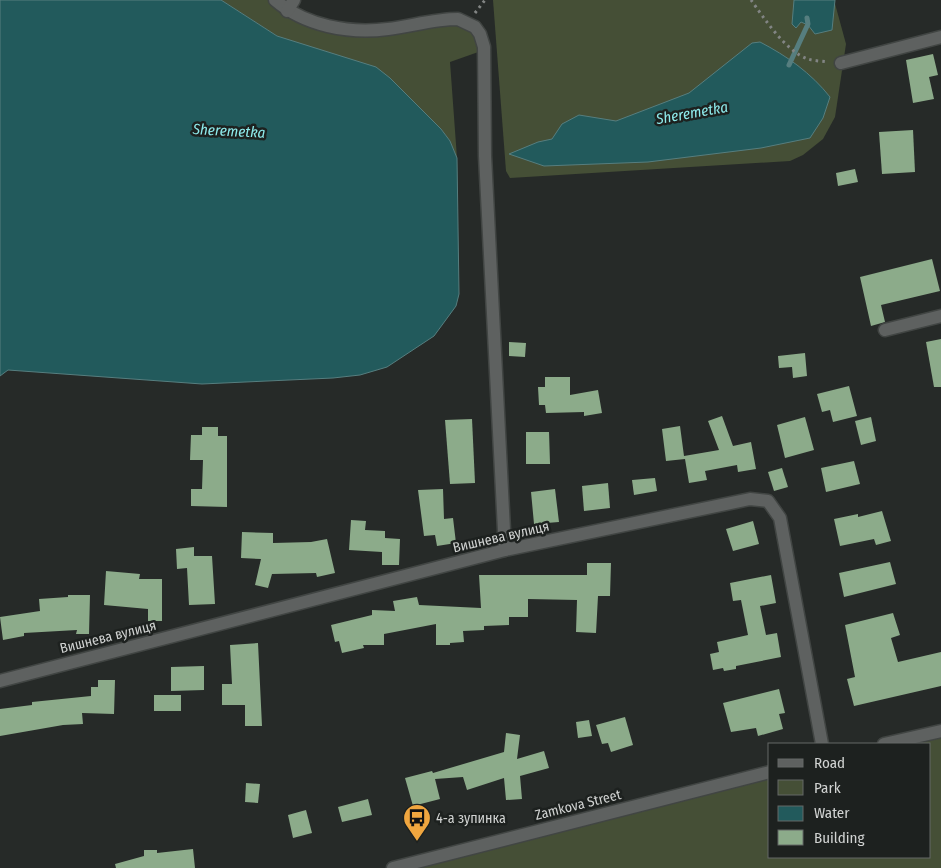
<svg xmlns="http://www.w3.org/2000/svg" width="941" height="868" viewBox="0 0 941 868" font-family="'Fira Sans Condensed',sans-serif">
<style>
.green{fill:#454f36}
.water{fill:#225a5c;stroke:#567e7f}
.lines{fill:none;stroke-linecap:round;stroke-linejoin:round}
.stream{stroke:#567e7f;stroke-width:5}
.building{fill:#8cab8a}
.minor-casing{stroke:#414543;stroke-width:15}
.tertiary-casing{stroke:#414543;stroke-width:15}
.path{stroke:#828584;stroke-width:3;stroke-dasharray:2.5 4;stroke-linecap:butt}
.minor{stroke:#5e6160;stroke-width:12}
.tertiary{stroke:#5e6160;stroke-width:12}
.labels{text-anchor:middle;dominant-baseline:central;stroke-width:5;stroke-linejoin:round;paint-order:stroke}
.street-label{font-size:14px;fill:#d1d3d2;stroke:#1d211f}
.poi-label{font-size:14px;fill:#d1d3d2;stroke:#1d211f;text-anchor:start}
.water-label{font-size:15px;font-style:italic;fill:#8eebec;stroke:#1d211f}
</style>
<rect width="100%" height="100%" fill="#262a28"/>
<g class="green">
<polygon points="221,0 275,0 331,26 468,22 484,50 450,62 457,158 450,141 441,129 390,78 277,36"/>
<polygon points="493,0 834,0 846,44 835,117 823,139 803,155 790,161 510,178 506,171"/>
<polygon points="941,731 941,868 393,868 770,772 770,857 930,857 930,744 884,744"/>
</g>
<g class="water">
<polygon points="0,0 221,0 277,36 376,67 390,78 441,129 450,141 457,158 459,294 456,306 434,336 387,367 360,375 333,378 202,384 8,370 0,376"/>
<polygon points="794,0 835,0 832,30 815,34 808,25 801,22 796,28 792,24"/>
<path d="M760 42C787 56 811 73 830 97L823 118 810 138 761 148 648 162 544 166 509 154 538 142 552 139 562 124 579 115 616 121 689 93 752 43Z"/>
</g>
<g class="lines">
<polyline class="stream" points="789,65 808,24 807,18"/>
</g>
<g class="building">
<polygon points="933,54 938,75 929,77 934,99 913,103 906,60"/>
<polygon points="913,130 915,172 882,174 879,132"/>
<polygon points="855,169 858,182 838,186 836,173"/>
<polygon points="932,259 940,291 881,305 885,322 871,326 860,277"/>
<polygon points="941,339 941,387 934,387 926,342"/>
<polygon points="509,342 526,343 525,357 509,356"/>
<polygon points="805,353 807,376 793,378 792,367 779,368 778,356"/>
<polygon points="545,377 570,377 570,395 598,390 602,413 584,416 584,412 546,413 545,405 539,405 538,387 545,387"/>
<polygon points="849,386 857,416 833,422 830,410 822,412 817,394"/>
<polygon points="722,416 733,446 751,442 756,469 738,472 737,465 705,471 707,480 689,483 685,459 666,461 662,429 680,426 684,456 719,450 708,421"/>
<polygon points="805,417 814,450 785,458 777,425"/>
<polygon points="871,417 876,441 861,445 855,421"/>
<polygon points="472,419 475,483 450,484 445,420"/>
<polygon points="202,427 218,427 218,436 227,436 227,507 191,506 191,489 202,489 203,460 190,460 191,435 202,435"/>
<polygon points="526,432 549,432 550,464 526,464"/>
<polygon points="854,461 860,484 826,492 821,468"/>
<polygon points="782,468 788,487 774,491 768,472"/>
<polygon points="655,478 657,491 634,495 632,480"/>
<polygon points="608,483 610,508 584,511 582,486"/>
<polygon points="443,489 444,519 453,518 456,543 437,546 435,535 424,536 418,490"/>
<polygon points="555,489 559,522 534,524 531,492"/>
<polygon points="882,511 891,541 876,545 874,539 840,546 834,519 858,514 858,517"/>
<polygon points="351,520 366,521 365,530 385,531 385,538 400,539 399,565 382,565 382,552 349,550"/>
<polygon points="753,521 759,544 733,551 726,529"/>
<polygon points="242,532 273,533 273,543 311,542 327,539 335,573 317,577 316,573 272,574 268,588 255,585 261,559 241,558"/>
<polygon points="194,547 194,556 212,556 215,604 189,605 187,568 177,569 176,549"/>
<polygon points="890,562 896,584 844,597 839,573"/>
<polygon points="587,563 611,563 610,596 598,596 596,633 576,632 577,600 528,599 528,617 509,617 509,625 484,626 484,630 463,631 464,642 450,643 450,645 436,645 436,624 384,634 384,645 363,645 364,648 342,653 339,641 335,642 331,625 372,615 372,610 395,611 393,601 417,597 419,605 481,608 479,575 587,575"/>
<polygon points="106,571 140,574 139,579 162,579 162,621 148,621 148,609 104,605"/>
<polygon points="771,575 776,603 760,606 766,635 777,633 781,657 736,666 736,669 724,671 723,668 713,670 710,654 719,652 717,642 748,635 741,600 733,601 730,583"/>
<polygon points="68,595 90,595 89,634 76,634 77,630 24,633 24,636 3,640 0,617 40,611 39,599 68,597"/>
<polygon points="893,613 900,635 891,638 898,662 941,652 941,686 854,706 847,679 855,677 845,625"/>
<polygon points="258,643 262,726 245,726 245,705 222,705 222,684 232,684 230,645"/>
<polygon points="204,666 204,690 171,691 171,667"/>
<polygon points="98,680 115,680 114,714 82,713 83,724 63,725 0,736 0,709 32,705 32,702 91,696 91,687 98,687"/>
<polygon points="779,689 785,713 779,714 783,729 758,736 756,728 731,732 723,703"/>
<rect x="154" y="695" width="27" height="16"/>
<polygon points="625,717 633,745 611,752 608,743 602,744 596,725"/>
<polygon points="589,720 592,736 578,738 576,722"/>
<polygon points="506,733 520,735 517,759 544,751 549,768 520,776 522,799 506,800 504,778 467,790 463,777 435,779 440,799 413,806 405,778 432,771 433,773 504,752"/>
<polygon points="246,783 260,784 258,803 245,802"/>
<polygon points="368,799 372,815 342,822 338,807"/>
<polygon points="306,810 312,833 293,838 288,815"/>
<polygon points="193,849 195,868 116,868 115,864 144,856 144,850 157,850 157,853"/>
</g>
<g class="lines">
<defs>
<g id="minor">
<path d="M275 0C305 26 349 34 388 29 412 26 434 19 458 19L475 27 480 34 484 47 485 156 505 550"/>
<polyline points="287,11 294,0"/>
<polyline points="841,63 941,37"/>
<polyline points="885,330 941,316"/>
<polyline points="0,681 505,550 750,499 768,501 780,518 822,744"/>
</g>
<g id="tertiary">
<polyline points="884,744 941,731"/>
<polyline points="393,868 770,772"/>
</g>
</defs>
<use href="#minor" class="minor-casing"/>
<use href="#tertiary" class="tertiary-casing"/>
<g class="path">
<path d="M751 0C764 18 786 52 808 59 814 61 822 61 828 62"/>
<polyline points="475,13 485,0"/>
</g>
<use href="#minor" class="minor"/>
<use href="#tertiary" class="tertiary"/>
</g>
<defs>
<symbol id="bus-pin" viewBox="-11 -11 22 30"><path d="M0 17L-7.5 6A9.5 9.5 0 1 1 7.5 6Z" fill="#f0a63f" stroke="#1d211f"/><path d="M-5-6H5V4H4V6H2V4H-2V6H-4V4H-5ZM-3.5-4V0h7V-4ZM-3.5 1.2v1.5H-2V1.2ZM2 1.2v1.5H3.5V1.2Z" fill="#111"/></symbol>
</defs>
<g fill-rule="evenodd">
<use href="#bus-pin" x="401" y="802" width="32" height="43"/>
</g>
<g class="labels">
<g class="street-label">
<text transform="translate(501 537) rotate(-13)">Вишнева вулиця</text>
<text transform="translate(108 637) rotate(-14)">Вишнева вулиця</text>
<text transform="translate(578 805) rotate(-14)">Zamkova Street</text>
</g>
<g class="poi-label">
<text x="436" y="818">4-а зупинка</text>
</g>
<g class="water-label">
<text transform="translate(692 113) rotate(-10)">Sheremetka</text>
<text transform="translate(229 131) rotate(3)">Sheremetka</text>
</g>
</g>
<rect x="768" y="743" width="162" height="115" fill="#1d211f" stroke="#656867"/>
<rect x="778" y="759" width="25" height="8" fill="#5e6160" stroke="#656867"/>
<text x="814" y="768" font-size="15" fill="#d1d3d2">Road</text>
<rect x="778" y="780" width="25" height="15" fill="#454f36" stroke="#656867"/>
<text x="814" y="793" font-size="15" fill="#d1d3d2">Park</text>
<rect x="778" y="806" width="25" height="15" fill="#225a5c" stroke="#656867"/>
<text x="814" y="818" font-size="15" fill="#d1d3d2">Water</text>
<rect x="778" y="830" width="25" height="15" fill="#8cab8a" stroke="#656867"/>
<text x="814" y="843" font-size="15" fill="#d1d3d2">Building</text>
</svg>
